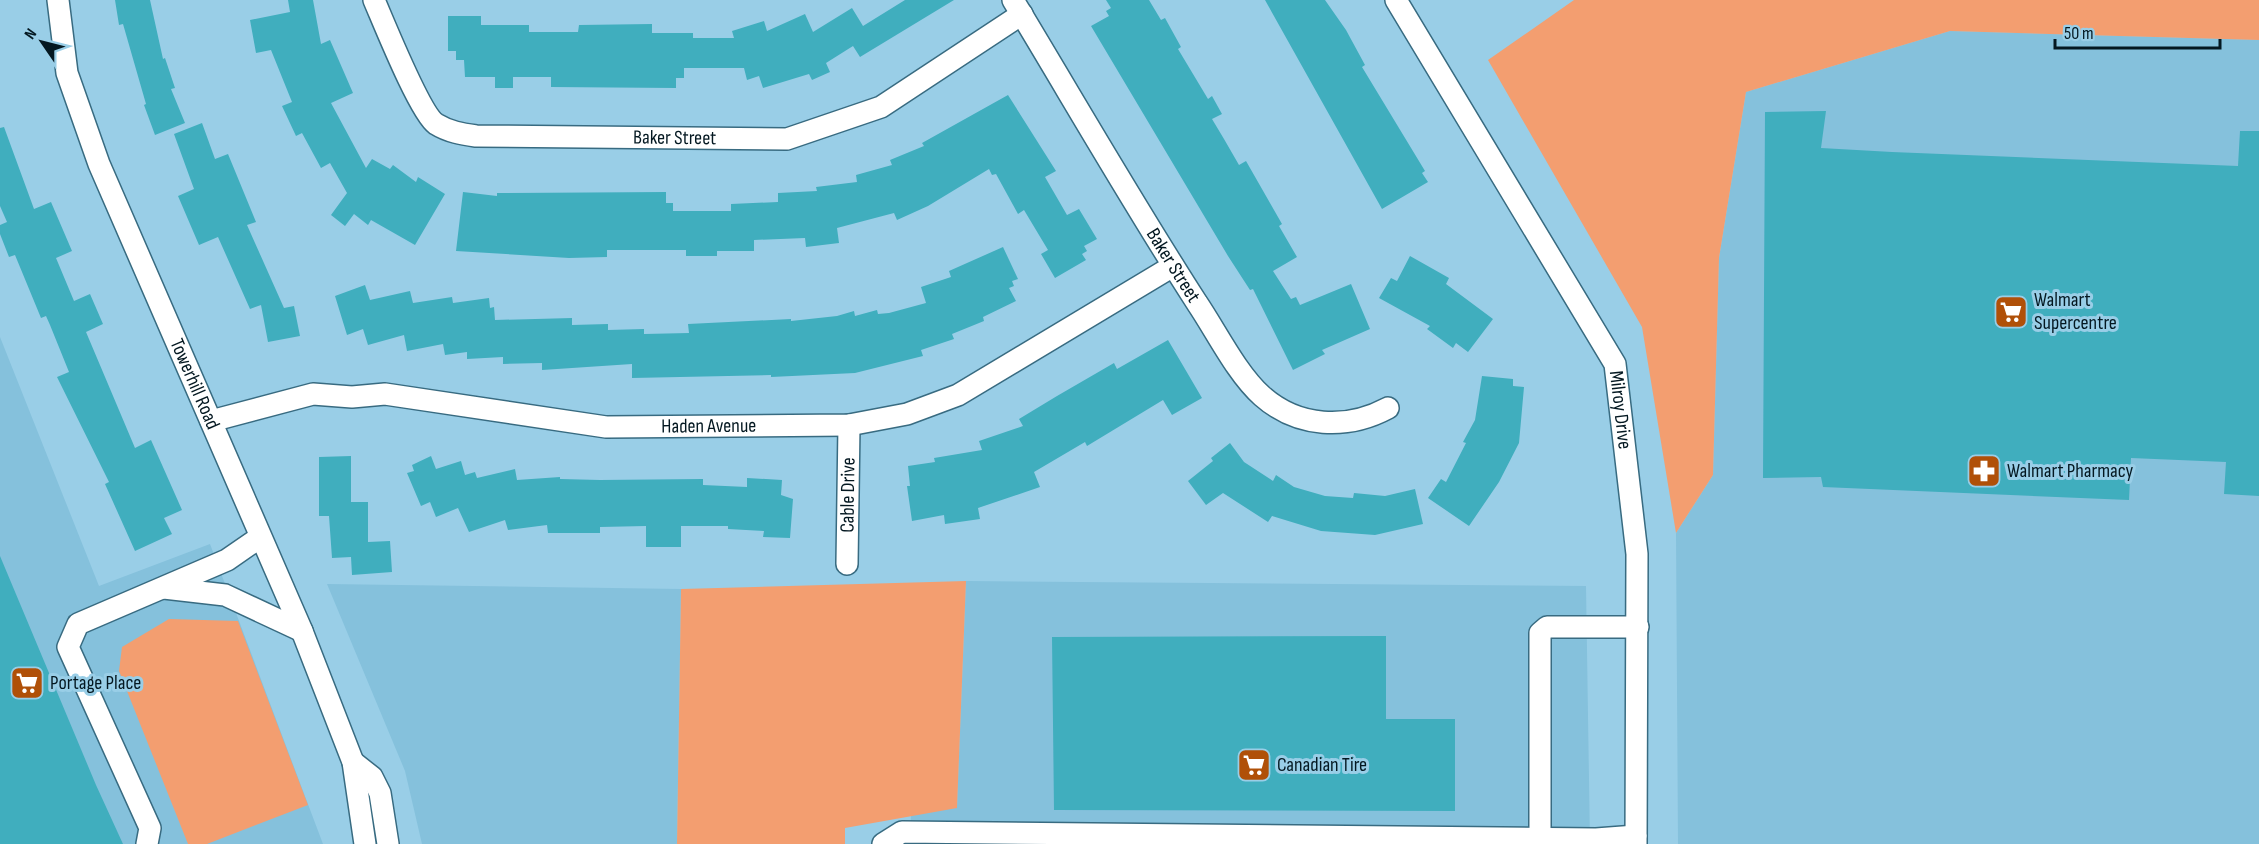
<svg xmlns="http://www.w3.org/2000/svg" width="2259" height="844" viewBox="0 0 2259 844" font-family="'Sofia Sans Condensed',sans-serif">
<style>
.built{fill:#85c1dc}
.green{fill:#f39e70}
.building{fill:#40aebe}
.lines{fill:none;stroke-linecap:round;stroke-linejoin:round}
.minor-casing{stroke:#386b81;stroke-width:24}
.minor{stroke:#fff;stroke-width:21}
.labels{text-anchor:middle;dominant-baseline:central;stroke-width:6;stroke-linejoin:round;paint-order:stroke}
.street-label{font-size:20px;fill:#041821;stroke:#99cee7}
.poi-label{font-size:20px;fill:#041821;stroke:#99cee7;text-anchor:start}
</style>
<rect width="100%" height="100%" fill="#99cee7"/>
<g class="built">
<polygon points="1950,31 2259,40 2259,844 1678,844 1676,533 1713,475 1719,258 1746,92"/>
<polygon points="0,337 99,586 210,544 323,844 0,844"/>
<polygon points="966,581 1586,586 1590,844 910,844 911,815 957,807"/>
<polygon points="327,584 681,589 677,844 422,844 405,771"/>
</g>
<g class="green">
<polygon points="1574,0 2259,0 2259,40 1950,31 1746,92 1719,258 1713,475 1676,533 1642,327 1488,60"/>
<polygon points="966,581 957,808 845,828 845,844 677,844 681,589"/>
<polygon points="169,619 238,621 308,805 207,844 188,844 119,671 122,647"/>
</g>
<g class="building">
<polygon points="115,0 150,0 163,59 165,58 175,88 171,89 185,123 155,135 144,105 146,104 123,24 119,25"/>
<polygon points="288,0 313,0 321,44 330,40 353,93 331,103 366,168 372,159 390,169 393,165 416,182 418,177 445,194 415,245 371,220 368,225 354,214 345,226 331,215 347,193 330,163 321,168 302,133 296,136 282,106 292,102 271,50 256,53 250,20 290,12"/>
<polygon points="905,0 954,0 860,57 853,46 826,63 830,72 812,80 809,74 763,88 759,76 747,80 744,68 684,68 684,78 676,78 676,88 551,87 551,77 513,77 513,88 495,88 495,77 465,77 464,60 456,60 456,51 448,51 448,16 481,16 481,25 529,25 529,32 578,32 579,25 652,24 652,33 693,33 693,38 734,38 732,31 764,21 767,31 805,14 813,32 852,8 863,26"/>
<polygon points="1106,0 1149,0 1161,20 1165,18 1181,47 1178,49 1208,99 1212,96 1222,114 1212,119 1224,139 1239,165 1246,161 1282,224 1279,226 1297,257 1273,271 1291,299 1296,297 1300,305 1351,284 1370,329 1322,350 1325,354 1293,370 1253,289 1250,290 1228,256 1091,26 1109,16 1106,11 1111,8"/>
<polygon points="1265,0 1325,0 1346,30 1365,65 1362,67 1425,171 1422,173 1428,182 1382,209"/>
<polygon points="1008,95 1056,171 1045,177 1067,215 1079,209 1097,239 1084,246 1087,251 1082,254 1086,260 1055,278 1041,254 1048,250 1024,210 1018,214 996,174 992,175 989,169 928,206 897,220 894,213 837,228 839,243 806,247 805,238 754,240 754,251 717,251 717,256 686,256 686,250 607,250 607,257 569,258 456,251 463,192 497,196 497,193 666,192 666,203 673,203 673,211 731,211 731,204 778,202 778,193 817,191 816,187 857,182 856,175 892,165 890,160 924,146 922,143"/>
<polygon points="1826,111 1821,148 1892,152 2238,166 2240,131 2259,131 2259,496 2224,494 2226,462 2131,458 2129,500 1823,487 1821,477 1763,478 1765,112"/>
<polygon points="202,123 215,159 228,154 256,222 247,225 284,308 294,306 300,336 268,342 261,305 250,309 218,237 199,245 178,196 194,189 174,134"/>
<polygon points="4,127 34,209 51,202 72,251 56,258 74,301 90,294 103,324 86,332 135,448 151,440 182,510 164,518 172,534 135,551 105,484 109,482 57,377 69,372 50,325 46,316 41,318 15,255 9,257 0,234 0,225 7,222 0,206 0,128"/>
<polygon points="1003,247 1018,279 1012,281 1014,286 1009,288 1016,301 983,317 984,321 952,334 954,339 921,350 923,356 855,373 771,377 771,375 632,378 632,364 542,370 542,363 503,364 503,357 467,359 467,352 445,355 443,344 407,351 404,335 368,345 363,329 347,335 335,296 365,285 370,300 410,291 413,303 452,297 453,303 489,298 490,308 494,307 495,320 572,318 572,325 608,324 608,330 644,329 644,334 689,333 688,324 791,319 791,321 837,316 854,311 855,316 877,310 878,314 889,313 926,303 921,287 951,277 949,271"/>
<polygon points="1410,256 1449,278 1446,284 1493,319 1468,352 1456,343 1453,348 1427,329 1430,326 1379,298 1391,278 1397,281"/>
<polygon points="1168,340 1202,398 1172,415 1163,400 1087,446 1085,442 1034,472 1040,487 978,508 980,519 945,524 944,515 912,521 907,486 910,486 908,466 935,462 934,458 982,450 979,441 1023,426 1019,419 1057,396 1114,363 1117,369"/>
<polygon points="1482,376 1513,379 1513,386 1524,387 1519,443 1499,482 1469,526 1428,498 1441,479 1446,482 1466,443 1463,442 1475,420"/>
<polygon points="1230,443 1244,462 1273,481 1276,475 1294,487 1325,496 1353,498 1354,493 1385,496 1415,489 1423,524 1375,535 1321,531 1272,516 1268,522 1223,493 1206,505 1188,481 1213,461 1211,458"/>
<polygon points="351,456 351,502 368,502 368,542 390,541 392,572 352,575 351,557 332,558 329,516 319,516 319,457"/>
<polygon points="431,456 436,469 461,461 465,475 475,472 477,478 515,469 517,480 560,477 560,479 600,480 703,479 703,485 747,487 747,478 782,480 781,495 793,499 790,538 763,537 764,531 728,529 728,526 681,526 681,547 646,547 646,526 600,527 600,533 548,533 547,525 508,530 505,520 469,532 458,508 436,517 430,502 421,506 407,473 414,471 412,465"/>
<polygon points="0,556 96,785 123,844 0,844"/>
<polygon points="1386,636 1386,719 1455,719 1455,811 1054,810 1052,637"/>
</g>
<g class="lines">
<defs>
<g id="minor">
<path id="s1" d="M58 0 67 73 99 164 302 631 353 762 365 844"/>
<path id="s2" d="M374 0C384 23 420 113 436 124 449 132 462 134 476 136L787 139 881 107 1022 14"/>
<path id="s3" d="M1013 0C1074 101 1133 204 1197 303 1216 331 1237 374 1262 396 1298 428 1347 430 1388 408"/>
<path id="s4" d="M1396 0 1615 364 1637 554 1636 844"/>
<path id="s5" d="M211 421 313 394 352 397 385 394 606 427 849 425 907 414 958 395 1173 266"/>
<path id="s6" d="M847 564 849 425"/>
<polyline points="164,588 225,595 302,631"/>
<polyline points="353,762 372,777 380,793 388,844"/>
<polyline points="1540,838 1540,633 1547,627 1638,627"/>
<polyline points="147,844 150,828 68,647 78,624 227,560 259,538"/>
<polyline points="883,844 902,832 1596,839 1636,836"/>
</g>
</defs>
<use href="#minor" class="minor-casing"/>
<use href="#minor" class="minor"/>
</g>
<defs>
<symbol id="supermarket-square" viewBox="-11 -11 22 22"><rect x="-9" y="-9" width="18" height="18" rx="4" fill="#b05008" stroke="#99cee7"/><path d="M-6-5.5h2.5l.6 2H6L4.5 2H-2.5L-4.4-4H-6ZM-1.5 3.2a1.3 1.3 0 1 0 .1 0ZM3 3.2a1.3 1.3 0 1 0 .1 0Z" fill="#fff"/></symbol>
<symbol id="pharmacy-square" viewBox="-11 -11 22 22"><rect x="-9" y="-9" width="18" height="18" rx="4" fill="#b05008" stroke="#99cee7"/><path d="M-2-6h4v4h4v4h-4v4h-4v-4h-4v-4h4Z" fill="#fff"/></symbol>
</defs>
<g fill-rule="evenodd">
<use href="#supermarket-square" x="1992" y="293" width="38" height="38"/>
<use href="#pharmacy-square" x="1965" y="452" width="38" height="38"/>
<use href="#supermarket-square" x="8" y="664" width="38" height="38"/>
<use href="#supermarket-square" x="1235" y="746" width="38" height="38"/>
</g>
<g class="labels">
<g class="street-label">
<text stroke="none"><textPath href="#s2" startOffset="380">Baker Street</textPath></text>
<text stroke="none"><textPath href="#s3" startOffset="310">Baker Street</textPath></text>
<text stroke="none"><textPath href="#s1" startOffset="410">Towerhill Road</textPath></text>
<text stroke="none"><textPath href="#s4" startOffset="471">Milroy Drive</textPath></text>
<text stroke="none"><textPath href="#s5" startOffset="504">Haden Avenue</textPath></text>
<text stroke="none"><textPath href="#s6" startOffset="69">Cable Drive</textPath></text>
</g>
<g class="poi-label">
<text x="2034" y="300">Walmart<tspan x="2034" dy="23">Supercentre</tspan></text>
<text x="2007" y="471">Walmart Pharmacy</text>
<text x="50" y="683">Portage Place</text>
<text x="1277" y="765">Canadian Tire</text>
</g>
</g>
<g transform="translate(42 42) rotate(305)" stroke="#99cee7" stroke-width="4.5" paint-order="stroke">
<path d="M0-4.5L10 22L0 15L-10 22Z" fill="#041821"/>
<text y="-9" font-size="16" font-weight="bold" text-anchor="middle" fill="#041821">N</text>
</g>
<path d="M2055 39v9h165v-9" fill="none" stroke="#041821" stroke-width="3"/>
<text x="2064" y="39" font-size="18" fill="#041821" stroke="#99cee7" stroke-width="4.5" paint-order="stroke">50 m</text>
</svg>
